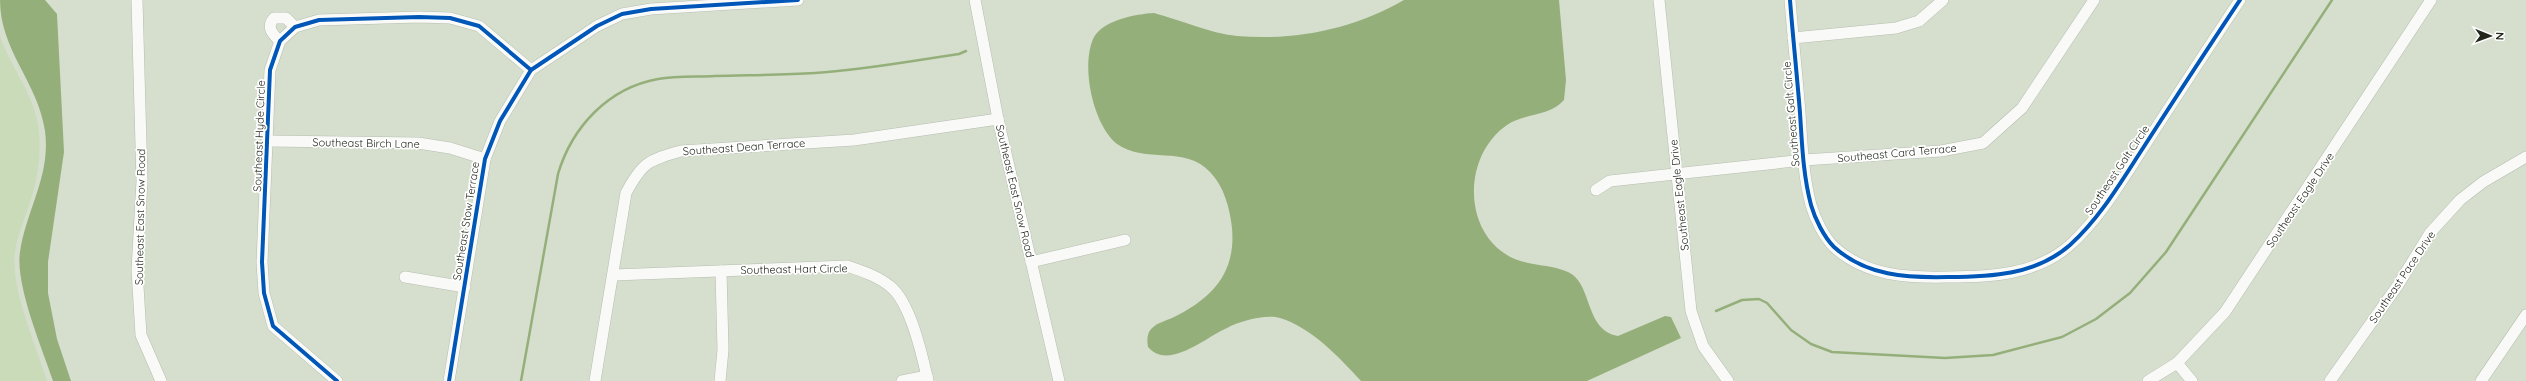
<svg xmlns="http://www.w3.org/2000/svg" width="2526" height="381" viewBox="0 0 2526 381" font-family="Quicksand,sans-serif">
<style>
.green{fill:#c9dbb8}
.water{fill:#95af7b}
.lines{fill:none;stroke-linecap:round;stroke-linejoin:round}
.stream{stroke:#95af7b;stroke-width:2.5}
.minor-casing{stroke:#b6bdaf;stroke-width:12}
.minor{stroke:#f9faf8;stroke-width:11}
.cycleway-casing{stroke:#fff;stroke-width:6}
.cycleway{stroke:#0057b8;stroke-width:4}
.labels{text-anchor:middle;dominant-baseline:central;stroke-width:3.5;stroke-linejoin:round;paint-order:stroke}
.street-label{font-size:11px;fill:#22271c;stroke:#fff}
</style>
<rect width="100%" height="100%" fill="#d6dfce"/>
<path class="green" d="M0 36C10 67 33 92 38 125 42 153 38 179 29 205 24 221 17 236 15 252 10 288 36 345 47 381H0Z"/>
<g class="water">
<path d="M0 0H45L57 14 64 152 48 262V293L57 339 71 381H53C42 348 15 285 20 252 26 210 51 176 45 131 38 82 0 51 0 0Z"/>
<path d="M1404 0H1559L1566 80 1564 100C1549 117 1524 113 1507 125 1465 154 1462 224 1504 253 1523 267 1547 263 1568 272 1593 283 1584 330 1618 336L1665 316 1671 317 1681 338 1587 381H1361C1339 357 1312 328 1280 318 1266 314 1240 321 1227 328 1206 337 1168 371 1148 347 1147 342 1147 337 1149 332 1154 323 1166 321 1174 317 1213 298 1236 272 1232 228 1230 209 1224 186 1210 172 1185 145 1145 164 1117 144 1093 125 1080 65 1094 37 1104 20 1136 14 1154 13 1181 20 1209 33 1237 36 1295 41 1354 29 1404 0Z"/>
</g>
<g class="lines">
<g class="stream">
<polyline points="1716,311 1742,300 1759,299 1767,303 1791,330 1811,344 1832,352 1945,358 1993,355 2062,337 2096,319 2130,293 2166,252 2332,0"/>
<path d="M521 381 558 174C572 127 608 88 658 79 677 76 696 77 715 76 749 75 782 75 815 73 863 70 911 61 959 54L966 51"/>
</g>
<defs>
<g id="minor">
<polyline points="137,0 142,181 137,270 141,335 161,381"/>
<polyline points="975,0 998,119 1059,381"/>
<polyline points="1659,0 1691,311 1703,346 1728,381"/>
<path d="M1790 0C1793 38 1797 75 1800 113 1802 143 1803 175 1811 205 1815 219 1824 237 1834 247 1866 276 1907 278 1948 277 1990 277 2036 275 2070 245 2101 217 2122 180 2145 145 2176 97 2208 48 2240 0"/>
<polyline points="1793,38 1896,28 1919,21 1943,0"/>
<path d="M280 41C272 34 266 27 274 18H286L295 27"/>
<polyline points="269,141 418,143 450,148 485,159"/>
<polyline points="1596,190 1610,181 1804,160 1941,151 1983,143 2022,108 2094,0"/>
<polyline points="1031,262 1125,240"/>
<path d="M614 275 847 266C862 271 878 276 891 287 911 304 922 355 928 381"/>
<polyline points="405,277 465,287"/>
<polyline points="2177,363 2192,381"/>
<polyline points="337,381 273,326 264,293 262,262 270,70 280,41 295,27 319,20 419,17 450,18 479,26 531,70"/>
<polyline points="449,381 485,159 500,121 531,70 597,26 622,14 651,9 798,0"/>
<path d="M595 381 626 193C642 163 648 160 681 151L854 140 998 119"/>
<polyline points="720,381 723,350 721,271"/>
<polyline points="902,381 927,376"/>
<polyline points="2148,381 2177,363 2225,312 2431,0"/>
<polyline points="2330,381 2398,285 2430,233 2460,200 2483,182 2526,157"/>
<polyline points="2481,381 2526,315"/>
</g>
</defs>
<use href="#minor" class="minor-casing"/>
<use href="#minor" class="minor"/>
<defs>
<g id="cycleway">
<path d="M1790 0C1793 38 1797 75 1800 113 1802 143 1803 175 1811 205 1815 219 1824 237 1834 247 1866 276 1907 278 1948 277 1990 277 2036 275 2070 245 2101 217 2122 180 2145 145 2176 97 2208 48 2240 0"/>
<polyline points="337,381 273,326 264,293 262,262 270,70 280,41 295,27 319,20 419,17 450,18 479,26 531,70"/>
<polyline points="449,381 485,159 500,121 531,70 597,26 622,14 651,9 798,0"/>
</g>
</defs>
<use href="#cycleway" class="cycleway-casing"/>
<use href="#cycleway" class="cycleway"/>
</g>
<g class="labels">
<g class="street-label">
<text transform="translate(1791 114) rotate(-95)">Southeast Galt Circle</text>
<text transform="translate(259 136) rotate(-88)">Southeast Hyde Circle</text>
<text transform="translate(366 143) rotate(1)">Southeast Birch Lane</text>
<text transform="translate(744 147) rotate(-4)">Southeast Dean Terrace</text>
<text transform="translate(1897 153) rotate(-5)">Southeast Card Terrace</text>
<text transform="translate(2117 170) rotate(-56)">Southeast Galt Circle</text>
<text transform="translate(1015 191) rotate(77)">Southeast East Snow Road</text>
<text transform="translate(1679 195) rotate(-96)">Southeast Eagle Drive</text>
<text transform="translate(2300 200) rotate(-56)">Southeast Eagle Drive</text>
<text transform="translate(140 217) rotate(-89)">Southeast East Snow Road</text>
<text transform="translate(466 221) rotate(-81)">Southeast Stow Terrace</text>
<text transform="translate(794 269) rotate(-1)">Southeast Hart Circle</text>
<text transform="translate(2402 277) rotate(-56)">Southeast Pace Drive</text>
</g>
</g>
<g transform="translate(2490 36) rotate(91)" stroke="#ffffff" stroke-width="3" paint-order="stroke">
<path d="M0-3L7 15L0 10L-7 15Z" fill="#22271c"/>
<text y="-6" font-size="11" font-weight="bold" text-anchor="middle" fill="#22271c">N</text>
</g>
</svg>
